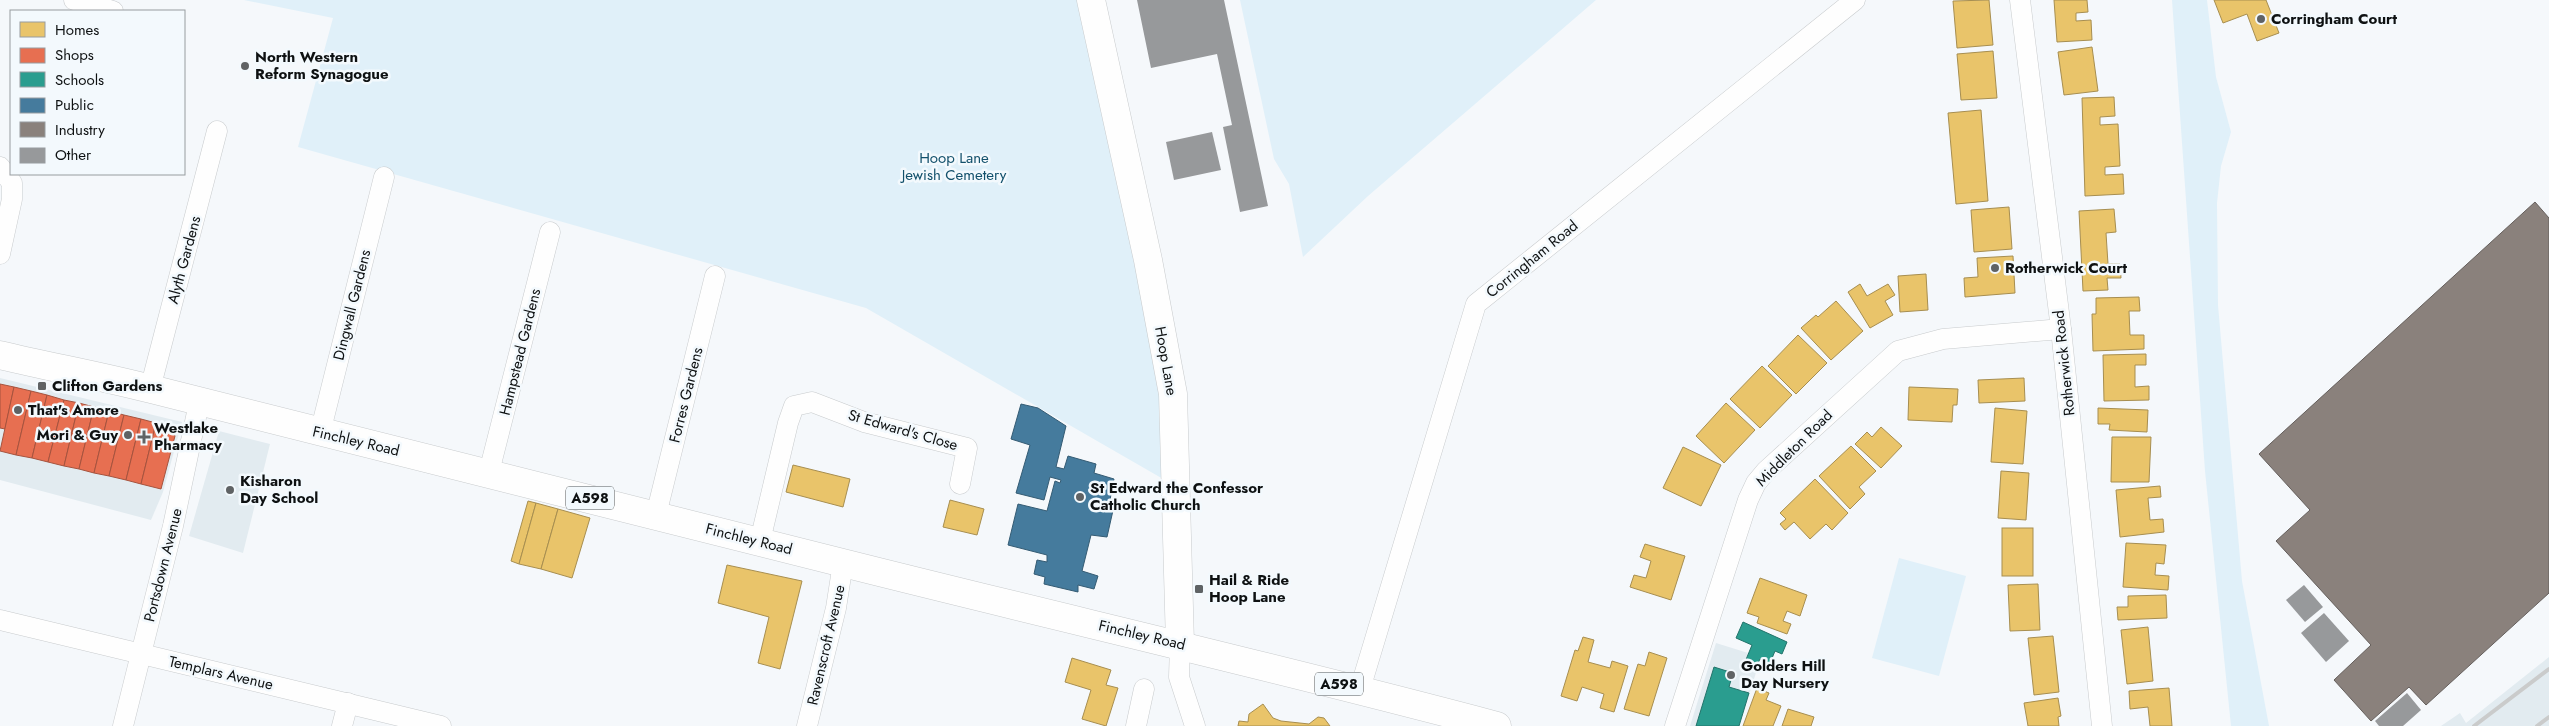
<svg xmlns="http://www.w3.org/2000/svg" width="2549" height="726" viewBox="0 0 2549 726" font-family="Jost,sans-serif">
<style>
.built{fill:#e2ebf0}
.green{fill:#e0f0f9}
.homes{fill:#e9c46a;stroke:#a78e50}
.shops{fill:#e76f51;stroke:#a6533e}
.schools{fill:#2a9d8f;stroke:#22736a}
.public{fill:#457b9d;stroke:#345b73}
.industry{fill:#8a817c;stroke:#655f5c}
.building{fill:#97999b}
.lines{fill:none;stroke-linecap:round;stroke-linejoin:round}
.street-casing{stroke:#c8cbcd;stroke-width:21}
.secondary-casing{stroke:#c8cbcd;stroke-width:29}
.primary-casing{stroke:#c8cbcd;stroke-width:29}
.street{stroke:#fefefe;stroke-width:20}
.secondary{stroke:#fefefe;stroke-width:28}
.primary{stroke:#fefefe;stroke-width:28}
.rail{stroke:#cacbcb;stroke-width:4}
.poi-dot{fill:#5f6264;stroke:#f3f9fd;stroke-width:2}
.labels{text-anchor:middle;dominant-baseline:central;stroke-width:5;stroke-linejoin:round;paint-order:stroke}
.shield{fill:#f3f9fd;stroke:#535758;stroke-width:1}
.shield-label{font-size:14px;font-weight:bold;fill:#0e1112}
.poi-label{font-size:15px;font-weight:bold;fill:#0e1112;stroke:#f3f9fd;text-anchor:start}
.park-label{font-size:15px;fill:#12506b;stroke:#f3f9fd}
.street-label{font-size:15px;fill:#0e1112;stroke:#f3f9fd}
</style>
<rect width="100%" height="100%" fill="#f5f8fb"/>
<g class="built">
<polygon points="0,378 182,422 163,492 151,520 0,480"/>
<polygon points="219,431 270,444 243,553 189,536"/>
<polygon points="1716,643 1761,657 1739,726 1690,726"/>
<polygon points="2549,657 2549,726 2441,726 2460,713 2466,723"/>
</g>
<g class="green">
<polygon points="244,0 1091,0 1177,487 866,308 298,147 333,18"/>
<polygon points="1240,0 1596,0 1368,196 1303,257 1289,184 1274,159"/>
<polygon points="2172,0 2207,0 2216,77 2231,132 2221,166 2217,203 2218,305 2242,581 2269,726 2231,726 2205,471"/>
<polygon points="1899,558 1966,576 1939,676 1872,658"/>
</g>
<g class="homes">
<polygon points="1989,0 1993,45 1957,48 1953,1"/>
<polygon points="2054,0 2087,0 2088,12 2076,13 2076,21 2091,20 2092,40 2057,42"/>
<polygon points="2214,0 2266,0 2279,33 2257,41 2247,14 2223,23"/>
<polygon points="2092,47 2098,91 2064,95 2058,52"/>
<polygon points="1993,51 1997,98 1961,100 1957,54"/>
<polygon points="2114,97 2115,116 2100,117 2100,125 2118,124 2120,166 2105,167 2105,175 2123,174 2124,194 2085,196 2082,98"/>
<polygon points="1981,110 1988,201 1956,204 1948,113"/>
<polygon points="2009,207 2012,249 1974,252 1971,210"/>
<polygon points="2114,209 2116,232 2106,233 2108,264 2120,264 2121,278 2107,278 2108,290 2083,291 2079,211"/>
<polygon points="2013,256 2015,293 1965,297 1964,278 1978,277 1977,258"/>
<polygon points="1926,274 1928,310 1900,312 1898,276"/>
<polygon points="1860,284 1867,296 1888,284 1895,295 1885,301 1893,315 1870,328 1848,292"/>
<polygon points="2139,297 2140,311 2129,311 2130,335 2144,335 2144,349 2093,351 2092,314 2096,314 2096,298"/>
<polygon points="1836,301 1863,331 1831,360 1801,328 1816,315 1818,317"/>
<polygon points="1798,335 1827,363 1796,394 1768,366"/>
<polygon points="2146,354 2146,365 2135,365 2135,387 2149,386 2149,400 2104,401 2103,355"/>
<polygon points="1762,366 1792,395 1760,428 1730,399"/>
<polygon points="2024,378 2025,401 1979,403 1978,380"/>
<polygon points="1909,387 1958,389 1957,405 1953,405 1952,422 1908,420"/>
<polygon points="1726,403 1755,430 1724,463 1696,436"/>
<polygon points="1995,408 2027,411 2023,464 1991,462"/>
<polygon points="2098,408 2148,410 2147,432 2109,430 2110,424 2098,424"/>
<polygon points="1881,427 1902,446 1881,468 1855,444 1867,432 1872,437"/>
<polygon points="2112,437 2151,437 2149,482 2111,482"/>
<polygon points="1851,446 1876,471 1859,487 1865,494 1850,509 1819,476"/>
<polygon points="1683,447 1721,465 1701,506 1663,488"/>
<polygon points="793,465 850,479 843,507 786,492"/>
<polygon points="2001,471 2029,473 2026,520 1998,518"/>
<polygon points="1815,479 1848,513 1832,530 1826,524 1810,539 1794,522 1785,530 1780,524 1786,519 1780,513"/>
<polygon points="2160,486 2161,497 2148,498 2150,520 2163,519 2164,532 2120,537 2116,490"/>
<polygon points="950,500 984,509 977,535 943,527"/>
<polygon points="528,501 536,503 519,564 511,561"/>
<polygon points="536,503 558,509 541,569 519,564"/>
<polygon points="558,509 590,518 572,578 541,569"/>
<rect x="2002" y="528" width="31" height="48"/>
<polygon points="2126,543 2166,545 2164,564 2156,563 2155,575 2169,576 2168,590 2123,587"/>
<polygon points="1645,544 1685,556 1671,600 1630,587 1634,575 1646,578 1651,561 1640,557"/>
<polygon points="727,565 802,581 780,669 758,663 769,617 718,603"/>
<polygon points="1760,578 1807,595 1800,616 1787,611 1783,621 1791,624 1787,634 1757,623 1759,617 1747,613"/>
<polygon points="2038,584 2040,630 2010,631 2008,585"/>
<polygon points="2166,595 2167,618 2118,620 2117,607 2128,607 2128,596"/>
<polygon points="2148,627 2153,681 2127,684 2121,630"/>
<polygon points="2053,636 2059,692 2034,695 2028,638"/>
<polygon points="1583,637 1594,640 1588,662 1610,668 1612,661 1628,666 1614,712 1600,708 1604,694 1582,687 1577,701 1561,696 1575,650 1578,651"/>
<polygon points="1649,652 1667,658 1649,716 1624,709 1638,664 1645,666"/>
<polygon points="1072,658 1111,670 1106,685 1118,688 1106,726 1082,719 1091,690 1065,682"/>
<polygon points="1757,688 1769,693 1766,700 1781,706 1773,726 1743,726"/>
<polygon points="2169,688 2172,726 2150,726 2148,707 2130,709 2129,691"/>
<polygon points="2058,698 2061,716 2058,717 2059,726 2028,726 2024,703"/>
<polygon points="1263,704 1273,718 1281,721 1309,724 1318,717 1324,718 1330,726 1238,726 1239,721 1248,722 1249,714"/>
<polygon points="1788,709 1814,717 1811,726 1782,726"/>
</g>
<g class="shops">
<polygon points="0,384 14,387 5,429 0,428"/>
<polygon points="14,387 31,391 16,455 0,451"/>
<polygon points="31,391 47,395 32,458 16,455"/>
<polygon points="47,395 64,400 48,462 32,458"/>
<polygon points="64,400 79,403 64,466 48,462"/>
<polygon points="79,403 94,407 79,469 64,466"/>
<polygon points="94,407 109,411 94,473 79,469"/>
<polygon points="109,411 124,415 109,476 94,473"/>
<polygon points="124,415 141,419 126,480 109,476"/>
<polygon points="141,419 156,423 141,484 126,480"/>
<polygon points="156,423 170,427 175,436 161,489 141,484"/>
</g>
<g class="schools">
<polygon points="1743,622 1787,642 1782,654 1775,651 1770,663 1760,659 1756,667 1745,662 1752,645 1736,638"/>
<polygon points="1714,667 1733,673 1729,687 1749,693 1739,726 1696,726"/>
</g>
<polygon class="public" points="1021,404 1038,408 1066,426 1056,467 1064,469 1068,456 1096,464 1094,473 1114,479 1109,505 1114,506 1107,537 1091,535 1082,571 1098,576 1094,589 1078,585 1078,592 1044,584 1045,577 1034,574 1037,560 1047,562 1047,555 1008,545 1018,504 1047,511 1055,481 1060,483 1061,480 1050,477 1044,500 1016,493 1030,445 1011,439"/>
<polygon class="industry" points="2535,202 2549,218 2549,593 2426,705 2409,687 2371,721 2334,680 2371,645 2276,541 2310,510 2259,454"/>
<g class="building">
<polygon points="1137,0 1224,0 1268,206 1240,212 1223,127 1232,125 1217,54 1151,68"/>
<polygon points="1212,132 1221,170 1174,180 1166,142"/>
<polygon points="2304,585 2323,607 2305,622 2286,600"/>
<polygon points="2324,613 2349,641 2326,662 2301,633"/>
<polygon points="2407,693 2421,710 2403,726 2379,726 2375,721"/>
</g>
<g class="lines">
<defs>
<g id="street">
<polyline points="74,0 113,11"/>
<polyline points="2020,0 2061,329 2102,726"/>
<polyline points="0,167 12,183 12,199 0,254"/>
<polyline points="150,389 217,131"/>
<polyline points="320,433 384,177"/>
<polyline points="489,472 550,232"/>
<polyline points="656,515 715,276"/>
<polyline points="760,541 788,423 794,406 812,402 864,422 967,448 960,484"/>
<polyline points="0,620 441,726"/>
<polyline points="1180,644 1179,677 1195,726"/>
<polyline points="1360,689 1476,304 1855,0"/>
<polyline points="123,726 173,526 199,403"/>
<polyline points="342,726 348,703"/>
<polyline points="807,726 836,608 843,563"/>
<polyline points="1136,726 1144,689"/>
<polyline points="1675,726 1748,500 1756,483 1766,471 1898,351 1943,339 2061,329"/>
</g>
<polyline id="secondary" points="1091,0 1148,260 1173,394 1180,644"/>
<path id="primary" d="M0 355C50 367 101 376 151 389 382 447 613 504 843 563 1061 618 1280 668 1497 726"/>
</defs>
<use href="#street" class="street-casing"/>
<use href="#secondary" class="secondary-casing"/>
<use href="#primary" class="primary-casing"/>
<use href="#street" class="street"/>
<use href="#secondary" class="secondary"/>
<use href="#primary" class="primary"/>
<g class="rail">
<polyline points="2474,726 2549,669"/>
<polyline points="2537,726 2549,717"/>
</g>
</g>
<g class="poi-dot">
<circle cx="2261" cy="19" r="5"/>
<circle cx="245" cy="66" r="5"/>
<circle cx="1995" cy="268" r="5"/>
<rect x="37" y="381" width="10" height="10" rx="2.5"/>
<circle cx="18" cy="410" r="5"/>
<circle cx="128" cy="435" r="5"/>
<path d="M141.5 429.5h5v5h5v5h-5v5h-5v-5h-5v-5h5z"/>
<circle cx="230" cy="490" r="5"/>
<circle cx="1080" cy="497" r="5"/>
<rect x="1194" y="584" width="10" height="10" rx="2.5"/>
<circle cx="1731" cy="675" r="5"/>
</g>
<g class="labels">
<g class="shield">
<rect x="566" y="486.5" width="48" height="23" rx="4"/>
<rect x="1315" y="672.5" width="48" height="23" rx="4"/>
</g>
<g class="shield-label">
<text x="590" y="498">A598</text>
<text x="1339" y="684">A598</text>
</g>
<g class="poi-label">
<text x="2271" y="19">Corringham Court</text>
<text x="255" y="57">North Western<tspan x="255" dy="17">Reform Synagogue</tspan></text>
<text x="2005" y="268">Rotherwick Court</text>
<text x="52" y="386">Clifton Gardens</text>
<text x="28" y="410">That's Amore</text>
<text x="154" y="428">Westlake<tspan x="154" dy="17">Pharmacy</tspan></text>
<text x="118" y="435" text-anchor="end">Mori &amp; Guy</text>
<text x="240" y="481">Kisharon<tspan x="240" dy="17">Day School</tspan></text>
<text x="1090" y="488">St Edward the Confessor<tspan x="1090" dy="17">Catholic Church</tspan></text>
<text x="1209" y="580">Hail &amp; Ride<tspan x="1209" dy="17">Hoop Lane</tspan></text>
<text x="1741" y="666">Golders Hill<tspan x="1741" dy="17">Day Nursery</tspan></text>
</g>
<g class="park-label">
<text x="954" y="158">Hoop Lane<tspan x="954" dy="17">Jewish Cemetery</tspan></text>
</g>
<g class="street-label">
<text transform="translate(1532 259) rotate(-39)">Corringham Road</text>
<text transform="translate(184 260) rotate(-75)">Alyth Gardens</text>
<text transform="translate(352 305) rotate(-76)">Dingwall Gardens</text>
<text transform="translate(520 352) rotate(-76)">Hampstead Gardens</text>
<text transform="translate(1166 361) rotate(80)">Hoop Lane</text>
<text transform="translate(2064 363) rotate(-96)">Rotherwick Road</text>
<text transform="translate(686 395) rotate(-76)">Forres Gardens</text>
<text transform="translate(903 430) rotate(16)">St Edward's Close</text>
<text transform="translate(356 441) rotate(13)">Finchley Road</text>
<text transform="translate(1794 448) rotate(-45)">Middleton Road</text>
<text transform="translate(749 539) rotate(14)">Finchley Road</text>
<text transform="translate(163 565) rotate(-76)">Portsdown Avenue</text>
<text transform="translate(1142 635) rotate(13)">Finchley Road</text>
<text transform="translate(826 645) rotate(-77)">Ravenscroft Avenue</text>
<text transform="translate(221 673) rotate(13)">Templars Avenue</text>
</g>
</g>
<rect x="10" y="10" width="175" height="165" fill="#f3f9fd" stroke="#979c9f"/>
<rect x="20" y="22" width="25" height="15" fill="#e9c46a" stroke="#979c9f"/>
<text x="55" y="35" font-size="15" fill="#0e1112">Homes</text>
<rect x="20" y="48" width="25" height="15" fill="#e76f51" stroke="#979c9f"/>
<text x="55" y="60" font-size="15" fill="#0e1112">Shops</text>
<rect x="20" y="72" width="25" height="15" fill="#2a9d8f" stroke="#979c9f"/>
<text x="55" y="85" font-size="15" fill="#0e1112">Schools</text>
<rect x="20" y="98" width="25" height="15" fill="#457b9d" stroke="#979c9f"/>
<text x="55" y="110" font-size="15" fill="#0e1112">Public</text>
<rect x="20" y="122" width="25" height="15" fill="#8a817c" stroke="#979c9f"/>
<text x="55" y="135" font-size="15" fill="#0e1112">Industry</text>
<rect x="20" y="148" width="25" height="15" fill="#97999b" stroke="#979c9f"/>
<text x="55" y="160" font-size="15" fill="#0e1112">Other</text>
</svg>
